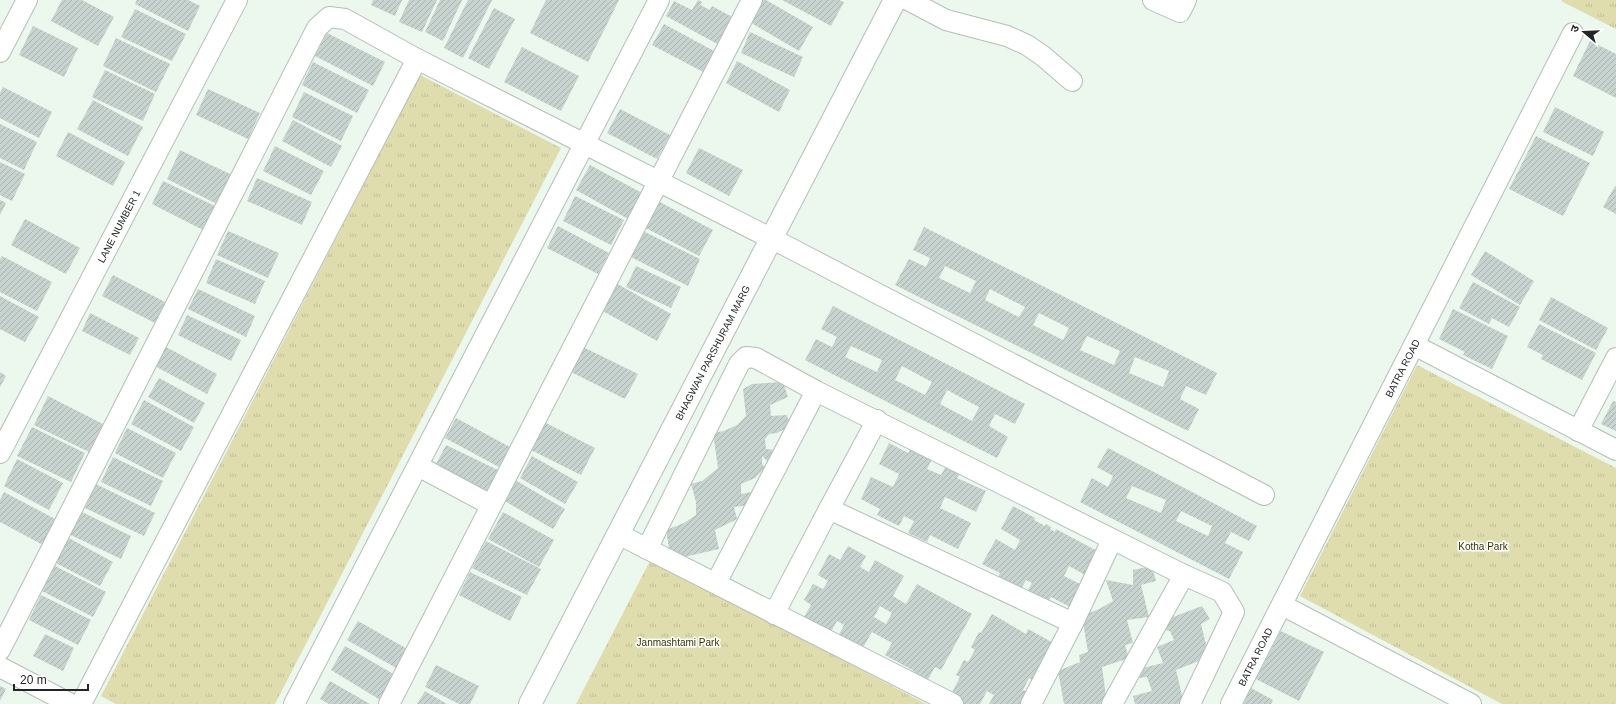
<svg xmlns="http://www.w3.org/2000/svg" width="1616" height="704" viewBox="0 0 1616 704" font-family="Helvetica,'Noto Sans Devanagari',sans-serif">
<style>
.park{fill:url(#park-tufts)}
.building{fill:url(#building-hatch);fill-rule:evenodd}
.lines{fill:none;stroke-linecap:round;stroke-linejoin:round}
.street-casing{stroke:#b5bfb6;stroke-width:22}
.secondary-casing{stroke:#b5bfb6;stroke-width:24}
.street{stroke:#fff;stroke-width:20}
.secondary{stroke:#fff;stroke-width:22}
.labels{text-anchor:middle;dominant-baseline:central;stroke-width:3;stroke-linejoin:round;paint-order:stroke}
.street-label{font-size:10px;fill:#232723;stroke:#fff}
.park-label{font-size:10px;fill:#363305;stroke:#fff}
</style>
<defs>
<pattern id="park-tufts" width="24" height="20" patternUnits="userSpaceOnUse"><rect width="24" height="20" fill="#dfddae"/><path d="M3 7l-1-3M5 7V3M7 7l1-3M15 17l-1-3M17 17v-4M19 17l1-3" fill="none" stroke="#bfbe95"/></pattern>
<pattern id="building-hatch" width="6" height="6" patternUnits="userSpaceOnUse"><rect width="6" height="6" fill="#c6d3ce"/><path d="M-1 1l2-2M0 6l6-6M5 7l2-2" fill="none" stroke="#aab5b1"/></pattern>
</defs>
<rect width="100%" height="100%" fill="#ecf7ee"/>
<g class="park">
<polygon points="1562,0 1616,0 1616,29 1561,1"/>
<polygon points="420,75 561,148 275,704 116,704 101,696"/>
<polygon points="1417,365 1616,468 1616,704 1502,704 1300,596"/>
<polygon points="651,559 926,704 576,704"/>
</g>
<g class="building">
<polygon points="62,0 82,0 114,17 98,46 51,21"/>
<polygon points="137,0 188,0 200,6 188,31 135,4"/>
<polygon points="373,0 402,0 395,16 371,5"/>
<polygon points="409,0 437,0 422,32 399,22"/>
<polygon points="440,0 462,0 443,41 425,32"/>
<polygon points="468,0 492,0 463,58 444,48"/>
<polygon points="546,0 619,0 588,62 530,33"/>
<polygon points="698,0 702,2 700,5 710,10 712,6 734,18 719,45 666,16 674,1 692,10"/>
<polygon points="760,0 766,0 813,27 799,51 748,21"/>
<polygon points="782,0 839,0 844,2 831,26"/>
<polygon points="494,8 515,19 489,69 468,58"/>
<polygon points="135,9 186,34 172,61 121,37"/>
<polygon points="664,24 716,52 705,73 652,45"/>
<polygon points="33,26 78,48 64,77 19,55"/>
<polygon points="750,32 803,57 794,77 741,53"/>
<polygon points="327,33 385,62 373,86 315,56"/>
<polygon points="116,38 170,64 156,92 103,66"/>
<polygon points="1590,41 1616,54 1616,98 1573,76"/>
<polygon points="522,47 579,76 561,111 504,82"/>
<polygon points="737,61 790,90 779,112 726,83"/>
<polygon points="313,62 369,90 357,113 302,85"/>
<polygon points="105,70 155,94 143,121 92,97"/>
<polygon points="3,87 52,112 39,138 0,118 0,93"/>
<polygon points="208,89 260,113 248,139 196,115"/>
<polygon points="304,92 353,116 341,141 292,117"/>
<polygon points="93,100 143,127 128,156 77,129"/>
<polygon points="1555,107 1604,132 1593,156 1543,132"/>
<polygon points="620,109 670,135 657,159 607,133"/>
<polygon points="293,120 342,146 331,167 282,141"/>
<polygon points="0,124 37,142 24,170 0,158"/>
<polygon points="68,132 125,162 113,186 56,156"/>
<polygon points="1536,136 1590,163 1563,216 1509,189"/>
<polygon points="275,146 324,171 311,195 263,171"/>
<polygon points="699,148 743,170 729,196 686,173"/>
<polygon points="180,150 232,175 217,204 167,179"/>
<polygon points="0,162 25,174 12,201 0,195"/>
<polygon points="590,165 642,193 628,219 576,190"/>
<polygon points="257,178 312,202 302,225 247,201"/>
<polygon points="163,181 215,206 203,230 152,204"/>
<polygon points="1615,186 1616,186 1616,214 1603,207"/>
<polygon points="575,196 624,220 611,245 563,221"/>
<polygon points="0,200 6,203 0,215"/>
<polygon points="658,201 713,230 699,256 644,227"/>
<polygon points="25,219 80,248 66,274 11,245"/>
<polygon points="558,226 609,253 598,274 547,248"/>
<path d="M924 227 1217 373 1206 395 1186 386 1180 399 1199 409 1188 431 895 285 909 259 926 267 930 258 913 250ZM945 266 976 281 970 293 939 278ZM990 289 1025 307 1019 317 985 300ZM1039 313 1069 328 1063 340 1033 325ZM1087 336 1120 351 1114 365 1080 350ZM1135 357 1169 371 1163 387 1129 373Z"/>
<polygon points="228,231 279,253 268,278 217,255"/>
<polygon points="643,231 700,259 688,286 631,257"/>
<polygon points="1485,251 1534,281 1520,305 1471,275"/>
<polygon points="2,256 52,282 37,311 0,292 0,259"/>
<polygon points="216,259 265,281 255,304 206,283"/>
<polygon points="636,266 681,287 671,308 626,287"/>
<polygon points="113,275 165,302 155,323 102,296"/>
<polygon points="614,282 671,314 657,341 599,309"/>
<polygon points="1473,282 1520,307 1509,327 1492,318 1489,324 1459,308"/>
<polygon points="198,289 255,316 246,337 188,309"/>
<polygon points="0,296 39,317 25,342 0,329"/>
<polygon points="1551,297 1608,328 1596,350 1539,320"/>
<path d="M833 306 1025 404 1015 424 995 414 989 426 1008 437 997 458 805 360 816 339 832 347 837 337 821 329ZM851 346 882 360 877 372 845 357ZM902 366 932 382 925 395 895 380ZM947 390 979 407 972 421 940 404Z"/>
<polygon points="1453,309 1508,336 1492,369 1463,355 1465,352 1439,339"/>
<polygon points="90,313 139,338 130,355 82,331"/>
<polygon points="187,315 241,340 231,361 178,335"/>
<polygon points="1539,324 1596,353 1582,380 1541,359 1543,355 1527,347"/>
<polygon points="162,345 217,374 207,394 151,364"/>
<polygon points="581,346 638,374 625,399 569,371"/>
<polygon points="0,372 6,376 0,387"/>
<polygon points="159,378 205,403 194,423 148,397"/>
<polygon points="783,382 788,397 770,405 771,416 787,415 788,419 791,420 788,427 777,433 769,434 765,439 766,449 775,450 768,462 762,456 762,464 765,468 755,478 741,484 741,494 752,492 749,505 734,507 737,519 715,530 719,549 671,560 666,530 684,523 696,515 696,502 691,484 702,481 718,468 713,433 724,431 737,425 746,416 743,389 752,384"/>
<polygon points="48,396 103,424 89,452 34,425"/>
<polygon points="144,400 194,427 181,451 131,424"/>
<polygon points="1613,401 1616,402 1616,431 1601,424"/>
<polygon points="456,418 510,447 499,467 445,438"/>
<polygon points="540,420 595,448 581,475 527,448"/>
<polygon points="32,427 85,453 71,482 17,456"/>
<polygon points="127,428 176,453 163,478 115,453"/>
<polygon points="889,443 908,453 911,449 932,459 927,469 941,475 946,466 960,473 957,478 986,491 976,512 945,497 940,508 971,523 958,549 930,535 927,542 908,533 914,521 904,516 899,526 877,515 880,509 861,499 871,477 893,487 899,474 879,464"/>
<polygon points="446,445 498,470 488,491 435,466"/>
<path d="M1108 448 1257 526 1249 541 1231 532 1225 543 1243 552 1229 579 1080 502 1092 478 1108 487 1113 476 1097 467ZM1132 486 1166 500 1161 513 1126 498ZM1181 511 1212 526 1208 536 1176 521Z"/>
<polygon points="532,456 578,482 565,504 520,478"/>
<polygon points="113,457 163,481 151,506 101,482"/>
<polygon points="17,459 63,483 49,510 4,486"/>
<polygon points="515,480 565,509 553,529 503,500"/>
<polygon points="96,484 155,513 144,536 85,508"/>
<polygon points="4,492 57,520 43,545 0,522 0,500"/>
<polygon points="1013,506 1035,518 1034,520 1045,526 1046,524 1051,527 1050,529 1055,532 1056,529 1099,552 1087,576 1069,566 1064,576 1082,585 1070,607 1051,597 1048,603 1027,592 1032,583 1026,580 1021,589 998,577 1000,573 982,564 996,539 1015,550 1020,540 1001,529"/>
<polygon points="80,511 131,536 121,559 69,534"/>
<polygon points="503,512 554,540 539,567 488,539"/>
<polygon points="65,536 113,562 100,586 52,561"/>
<polygon points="486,541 541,569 527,595 472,568"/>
<path d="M848 546 866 556 860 567 869 572 875 560 904 576 893 596 906 604 917 584 972 614 941 670 935 667 924 687 909 679 914 671 885 655 892 643 872 632 860 653 836 640 844 625 837 621 828 637 801 622 811 605 804 600 813 584 823 589 828 581 818 575 829 554 840 560ZM880 606 892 613 886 624 874 617Z"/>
<polygon points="55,566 106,592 93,617 42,591"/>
<polygon points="1152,566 1156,581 1141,585 1149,617 1127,620 1133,643 1125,645 1129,658 1102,667 1107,704 1064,704 1058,671 1080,662 1079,655 1088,652 1082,616 1099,609 1113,601 1106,580 1133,585 1133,570"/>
<polygon points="470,572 522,597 510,621 459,595"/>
<polygon points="41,595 91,620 78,645 29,620"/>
<polygon points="1202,606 1210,619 1201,624 1209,657 1176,670 1184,704 1135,704 1133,696 1152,691 1147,677 1139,678 1135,670 1163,663 1157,647 1174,640 1170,631 1162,630 1160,622"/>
<polygon points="992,614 1026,634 1028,629 1057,645 1037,683 1029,678 1023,690 1031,694 1026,704 989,704 994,695 987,691 980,704 961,704 949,698 960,677 956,675 964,660 968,662 975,650 971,647 979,632 981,633"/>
<polygon points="358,621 409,650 398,669 347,640"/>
<polygon points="1281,631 1324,652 1299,701 1256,679"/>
<polygon points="45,634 74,648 63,671 33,656"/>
<polygon points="345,646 397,676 382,701 331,670"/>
<polygon points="436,665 479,686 470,704 459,704 425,687"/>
<polygon points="330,681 370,704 329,704 320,699"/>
<polygon points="0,686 6,689 0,701"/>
<polygon points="1251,688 1273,700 1271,704 1243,704"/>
<polygon points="425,691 447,704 417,704"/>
</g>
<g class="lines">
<defs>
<g id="street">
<polyline points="908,0 946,20 1007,36 1027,45 1043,56 1072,81"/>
<polyline points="1153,0 1180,12 1186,0"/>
<polyline points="0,52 27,0"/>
<polyline points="1414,345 1616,450"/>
<polyline points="1578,431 1616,358"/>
<path id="s1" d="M0 453 237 0"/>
<polyline points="418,466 491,505"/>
<polyline points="829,509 877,420"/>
<polyline points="618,534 953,704"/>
<polyline points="647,549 739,364 746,357 756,358 816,391 1184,575 1222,592 1234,612 1190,704"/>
<polyline points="716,583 816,391"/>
<polyline points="1282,605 1471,704"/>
<polyline points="774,614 829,509 1073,623"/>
<polyline points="0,650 317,28 329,17 345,19 417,59 790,248 1264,495"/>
<polyline points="0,667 71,704"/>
<polyline points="81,704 417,59"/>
<polyline points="294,704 659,0"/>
<polyline points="389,704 752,0"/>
<polyline points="1031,704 1073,623 1112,540"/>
<polyline points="1112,704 1184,575"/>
<path id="s2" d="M1231 704 1573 33"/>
</g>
<g id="secondary">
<path id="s3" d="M530 704 895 0"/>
</g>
</defs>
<use href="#street" class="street-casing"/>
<use href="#secondary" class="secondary-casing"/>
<use href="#street" class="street"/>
<use href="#secondary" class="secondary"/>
</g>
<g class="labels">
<g class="street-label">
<text stroke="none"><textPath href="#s1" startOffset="256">LANE NUMBER 1</textPath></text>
<text stroke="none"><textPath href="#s3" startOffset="396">BHAGWAN PARSHURAM MARG</textPath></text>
<text stroke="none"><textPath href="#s2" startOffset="377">BATRA ROAD</textPath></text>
<text stroke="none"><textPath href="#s2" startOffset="53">BATRA ROAD</textPath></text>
</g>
<g class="park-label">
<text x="1483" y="546">Kotha Park</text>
<text x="678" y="642">Janmashtami Park</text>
</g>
</g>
<g transform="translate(1584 32) rotate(289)" stroke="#ffffff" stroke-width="3" paint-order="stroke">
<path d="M0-3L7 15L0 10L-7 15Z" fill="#232723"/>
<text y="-6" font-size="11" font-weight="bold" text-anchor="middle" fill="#232723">उ</text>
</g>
<path d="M14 684v6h74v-6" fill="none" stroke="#232723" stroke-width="2"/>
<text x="20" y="684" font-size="12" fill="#232723" stroke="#ffffff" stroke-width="3" paint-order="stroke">20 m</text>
</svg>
